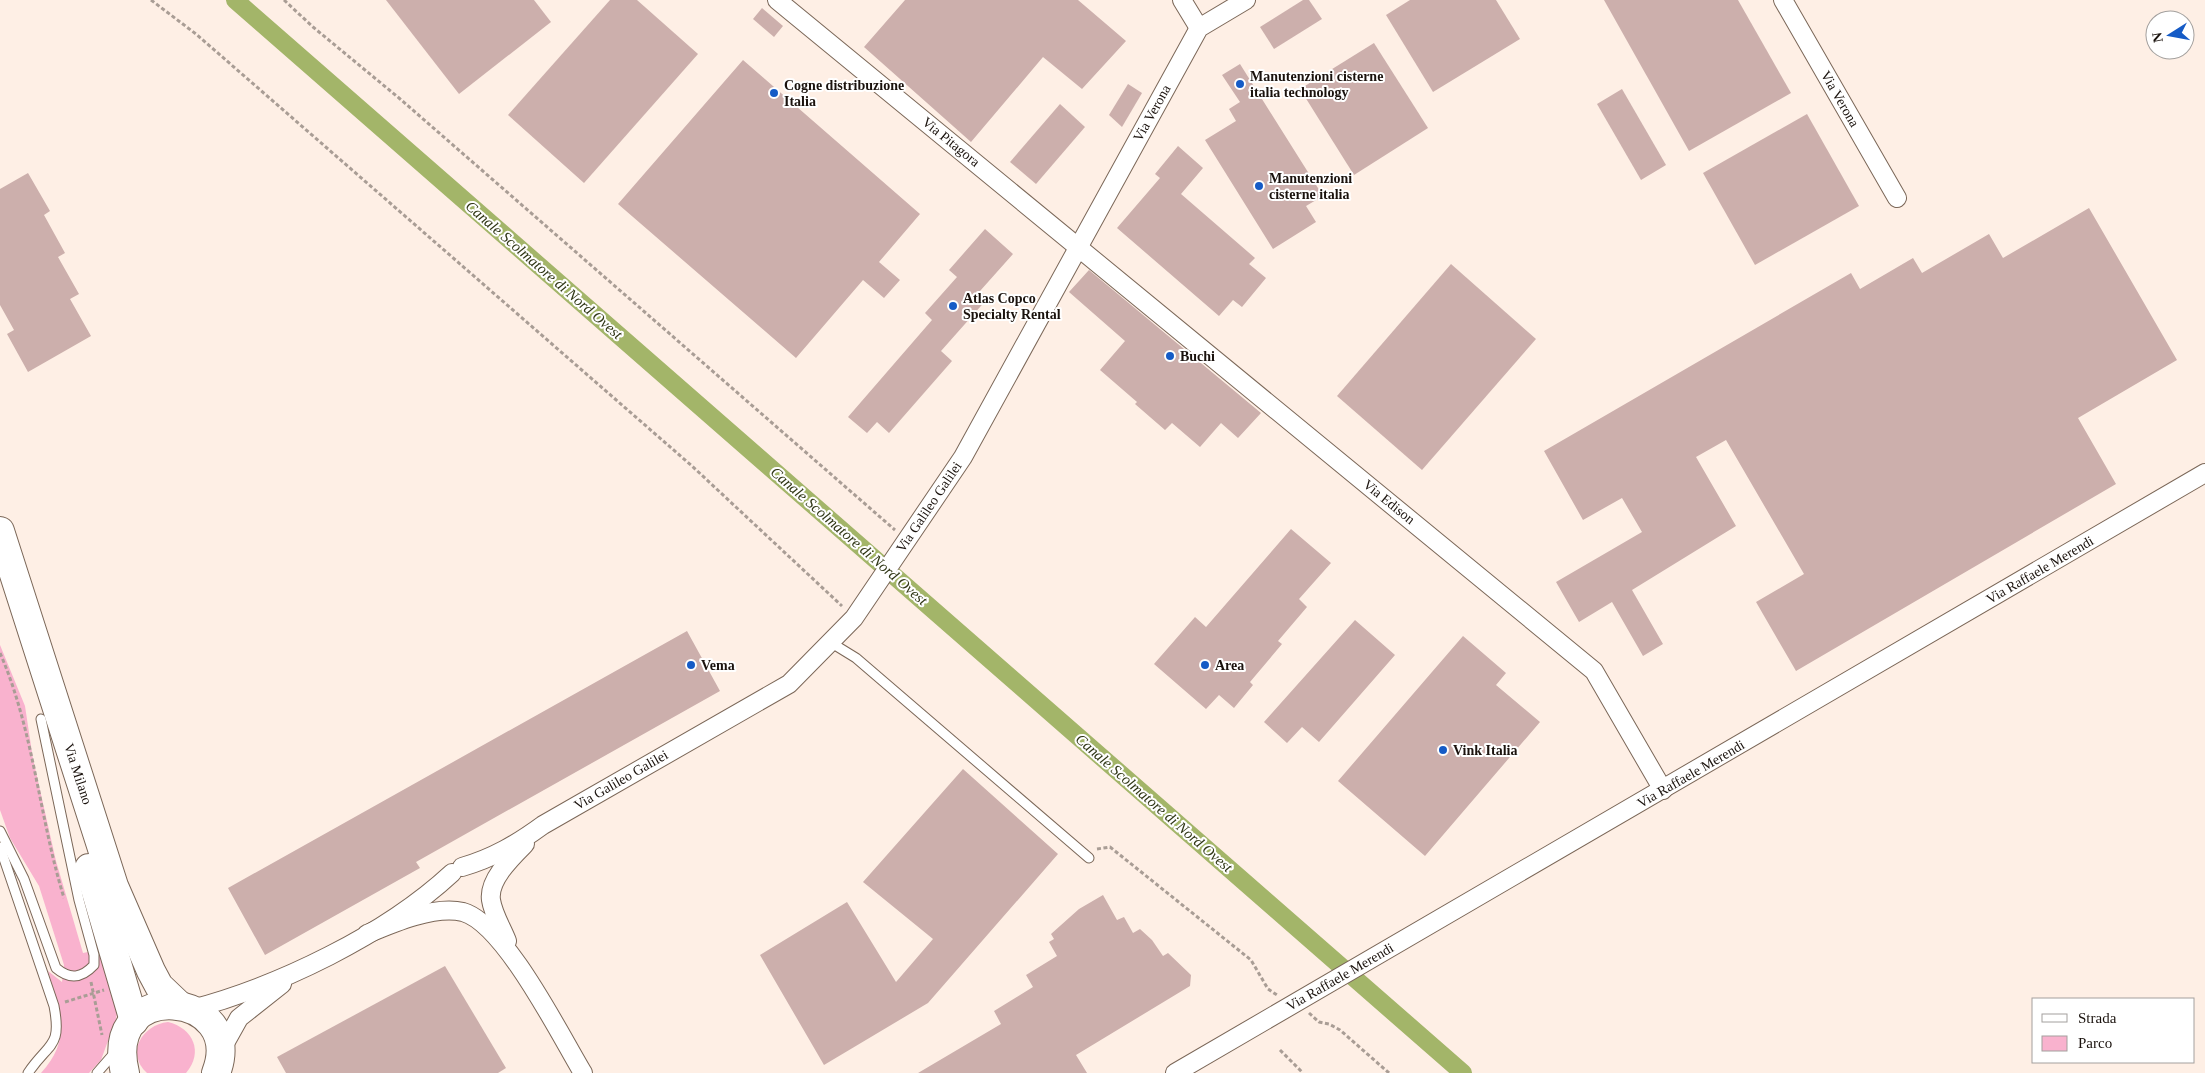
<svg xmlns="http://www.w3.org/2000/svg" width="2205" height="1073" viewBox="0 0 2205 1073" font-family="'Times New Roman',serif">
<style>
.green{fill:#f9b2ce}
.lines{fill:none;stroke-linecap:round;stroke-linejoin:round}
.canal{stroke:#a3b569;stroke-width:18}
.building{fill:#ccafac}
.service-casing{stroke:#7b6758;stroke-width:11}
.minor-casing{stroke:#7b6758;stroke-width:20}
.primary-casing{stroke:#7b6758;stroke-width:30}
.path{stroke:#a99d95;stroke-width:3;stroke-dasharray:4 2.5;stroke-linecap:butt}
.service{stroke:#fff;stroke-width:9}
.minor{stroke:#fff;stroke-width:18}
.primary{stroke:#fff;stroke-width:28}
.poi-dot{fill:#155bc6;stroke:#fff;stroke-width:2}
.labels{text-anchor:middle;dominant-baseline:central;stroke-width:4;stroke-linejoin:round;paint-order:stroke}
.poi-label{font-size:14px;font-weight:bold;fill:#1a120d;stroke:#fff;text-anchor:start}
.street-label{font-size:14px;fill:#1a120d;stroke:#fff}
.water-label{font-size:15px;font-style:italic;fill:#303716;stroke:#fff}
</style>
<rect width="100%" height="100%" fill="#feefe5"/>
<g class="green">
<path d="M0 645 25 706 33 759 56 861 83 953 103 949 119 1002 116 1019 101 1060 89 1073H41C73 1038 60 1011 48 971L62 982 64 965 39 886 10 838 0 810Z"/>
<path d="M168 1022C193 1028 204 1052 186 1073H147C125 1053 142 1025 168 1022Z"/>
</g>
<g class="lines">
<polyline class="canal" points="235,0 1463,1073"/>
</g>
<g class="building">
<polygon points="386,0 534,0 551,22 459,94"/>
<polygon points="610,0 637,0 698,54 584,183 508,115"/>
<polygon points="905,0 1078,0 1126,41 1082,89 1043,57 971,142 864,47"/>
<polygon points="1303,0 1309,0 1322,19 1274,49 1260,27"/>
<polygon points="1410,0 1496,0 1520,39 1433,92 1386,15"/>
<polygon points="1604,0 1738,0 1791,93 1689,151"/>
<polygon points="762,8 783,26 774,37 753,19"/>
<polygon points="1374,43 1428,128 1354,175 1300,89"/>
<polygon points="743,60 920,214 879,262 900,280 884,298 863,280 796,358 618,204"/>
<polygon points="1240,64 1323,196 1306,206 1316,222 1273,249 1205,140 1236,121 1229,109 1240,102 1222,75"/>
<polygon points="1128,84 1142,93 1122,127 1109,115"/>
<polygon points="1622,89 1666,165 1641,180 1597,104"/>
<polygon points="1060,104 1085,127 1036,184 1010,162"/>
<polygon points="1807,114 1859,206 1755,265 1703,173"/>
<polygon points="1178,146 1203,168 1181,194 1255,258 1249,264 1266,278 1242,307 1233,300 1219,316 1117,228 1160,178 1155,174"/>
<polygon points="28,173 50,211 44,215 65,253 58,257 79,294 70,299 91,336 28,372 7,334 14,330 0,305 0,189"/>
<polygon points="2089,208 2177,360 2078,418 2116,484 1796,671 1756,602 1804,574 1726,440 1696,457 1736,526 1632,590 1663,644 1643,656 1612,602 1579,622 1556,582 1642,532 1622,498 1583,520 1544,451 1851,273 1860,289 1913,258 1922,273 1989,234 2003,258"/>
<polygon points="985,229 1013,254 980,291 988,298 941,351 952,361 889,433 877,422 867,433 848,417 932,320 925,313 957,277 949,270"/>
<polygon points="1451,264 1536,339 1422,470 1337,396"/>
<polygon points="1089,270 1261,413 1238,438 1221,423 1200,447 1172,423 1165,430 1135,404 1137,402 1100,370 1125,341 1069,292"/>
<polygon points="1291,529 1331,563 1299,599 1307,607 1278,641 1282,644 1250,682 1253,685 1234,708 1219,695 1206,709 1154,664 1195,617 1206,627"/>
<polygon points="1355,620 1395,655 1319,742 1302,727 1287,743 1264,722"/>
<polygon points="687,631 720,691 416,862 420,868 265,955 228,888"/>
<polygon points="1463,636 1506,673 1496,685 1540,722 1425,856 1338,781"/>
<polygon points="963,769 1058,854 928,1003 824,1065 760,955 847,902 896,982 933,939 863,882"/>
<polygon points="1103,895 1117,920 1124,917 1133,933 1140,929 1152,940 1163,956 1168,953 1191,975 1190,986 1076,1055 1087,1073 918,1073 1001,1024 994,1011 1033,987 1026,975 1057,956 1049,942 1054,939 1051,934 1079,909"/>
<polygon points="445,966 506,1068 498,1073 286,1073 277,1057"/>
</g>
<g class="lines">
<defs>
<g id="service">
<polyline points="830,642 856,658 1089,858"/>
<path d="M0 831 24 879 56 968C70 980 82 978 94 965V955L79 900 41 719"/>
<path d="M0 847 54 1006C62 1048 49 1042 28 1073"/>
<polyline points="97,1073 117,1050"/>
</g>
<g id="minor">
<polyline points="777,0 1594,671 1663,790"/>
<polyline points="1182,0 1199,28"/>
<polyline points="1783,0 1897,198"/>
<path d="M462 867C493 858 517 844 543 825L789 684 854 618 963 457 1199 28 1246 0"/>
<path d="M367 934C393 923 435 905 463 912 505 924 560 1035 583 1073"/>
<path d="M507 941C502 928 493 914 491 900 488 880 512 857 525 844"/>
<path d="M192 1009C279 986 385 935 452 873"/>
<polyline points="220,1052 239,1018 282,984"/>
<polyline points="1175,1073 2205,473"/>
</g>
<g id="primary">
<polyline points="0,531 114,886 151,971 159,986 179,1005"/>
<polyline points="89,868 134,1021"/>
<path d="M125 1073C101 975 248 991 216 1073"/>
</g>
</defs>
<use href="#service" class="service-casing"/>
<use href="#minor" class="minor-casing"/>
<use href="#primary" class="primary-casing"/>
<g class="path">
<polyline points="151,0 196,34 692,466 842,606"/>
<polyline points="284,0 313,27 399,98 895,530"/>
<path d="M0 653C34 731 39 817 64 898"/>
<polyline points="1097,849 1110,847 1251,960 1268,989 1277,995"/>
<polyline points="91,982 102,1035"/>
<polyline points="65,1002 104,990"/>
<polyline points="1309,1013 1319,1022 1329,1024 1340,1030 1389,1073"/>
<polyline points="1280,1050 1303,1073"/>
</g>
<use href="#service" class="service"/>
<use href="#minor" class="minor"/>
<use href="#primary" class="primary"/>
</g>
<g class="poi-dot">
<circle cx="1240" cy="84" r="5"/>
<circle cx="774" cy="93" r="5"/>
<circle cx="1259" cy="186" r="5"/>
<circle cx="953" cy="306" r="5"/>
<circle cx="1170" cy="356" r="5"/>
<circle cx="691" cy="665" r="5"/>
<circle cx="1205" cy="665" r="5"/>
<circle cx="1443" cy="750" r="5"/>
</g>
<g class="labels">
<g class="poi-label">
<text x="1250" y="76">Manutenzioni cisterne<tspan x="1250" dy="16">italia technology</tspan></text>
<text x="784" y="85">Cogne distribuzione<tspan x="784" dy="16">Italia</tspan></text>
<text x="1269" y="178">Manutenzioni<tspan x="1269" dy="16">cisterne italia</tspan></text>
<text x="963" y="298">Atlas Copco<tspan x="963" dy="16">Specialty Rental</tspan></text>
<text x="1180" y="356">Buchi</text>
<text x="701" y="665">Vema</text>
<text x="1215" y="665">Area</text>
<text x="1453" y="750">Vink Italia</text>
</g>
<g class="street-label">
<text transform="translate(1840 99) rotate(60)">Via Verona</text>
<text transform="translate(1152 113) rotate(-61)">Via Verona</text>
<text transform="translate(951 142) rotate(39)">Via Pitagora</text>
<text transform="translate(1389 502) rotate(39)">Via Edison</text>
<text transform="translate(929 507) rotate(-56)">Via Galileo Galilei</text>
<text transform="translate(2040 570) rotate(-30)">Via Raffaele Merendi</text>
<text transform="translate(78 774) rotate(72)">Via Milano</text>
<text transform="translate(1691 774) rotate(-30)">Via Raffaele Merendi</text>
<text transform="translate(621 780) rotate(-30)">Via Galileo Galilei</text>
<text transform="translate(1340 977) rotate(-30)">Via Raffaele Merendi</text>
</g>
<g class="water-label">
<text transform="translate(544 270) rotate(41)">Canale Scolmatore di Nord Ovest</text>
<text transform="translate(849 536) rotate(41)">Canale Scolmatore di Nord Ovest</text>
<text transform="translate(1154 803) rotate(41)">Canale Scolmatore di Nord Ovest</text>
</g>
</g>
<rect x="2032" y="998" width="162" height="65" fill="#ffffff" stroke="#a3a09e"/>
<rect x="2042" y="1014" width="25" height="8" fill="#ffffff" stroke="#a3a09e"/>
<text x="2078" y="1023" font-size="15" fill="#1a120d">Strada</text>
<rect x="2042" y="1036" width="25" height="15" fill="#f9b2ce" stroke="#a3a09e"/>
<text x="2078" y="1048" font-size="15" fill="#1a120d">Parco</text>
<g transform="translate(2170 35) rotate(259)"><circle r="24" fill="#ffffff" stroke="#a3a09e"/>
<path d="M0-4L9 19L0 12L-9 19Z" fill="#155bc6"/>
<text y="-8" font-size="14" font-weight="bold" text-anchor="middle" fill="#1a120d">N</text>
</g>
</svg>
